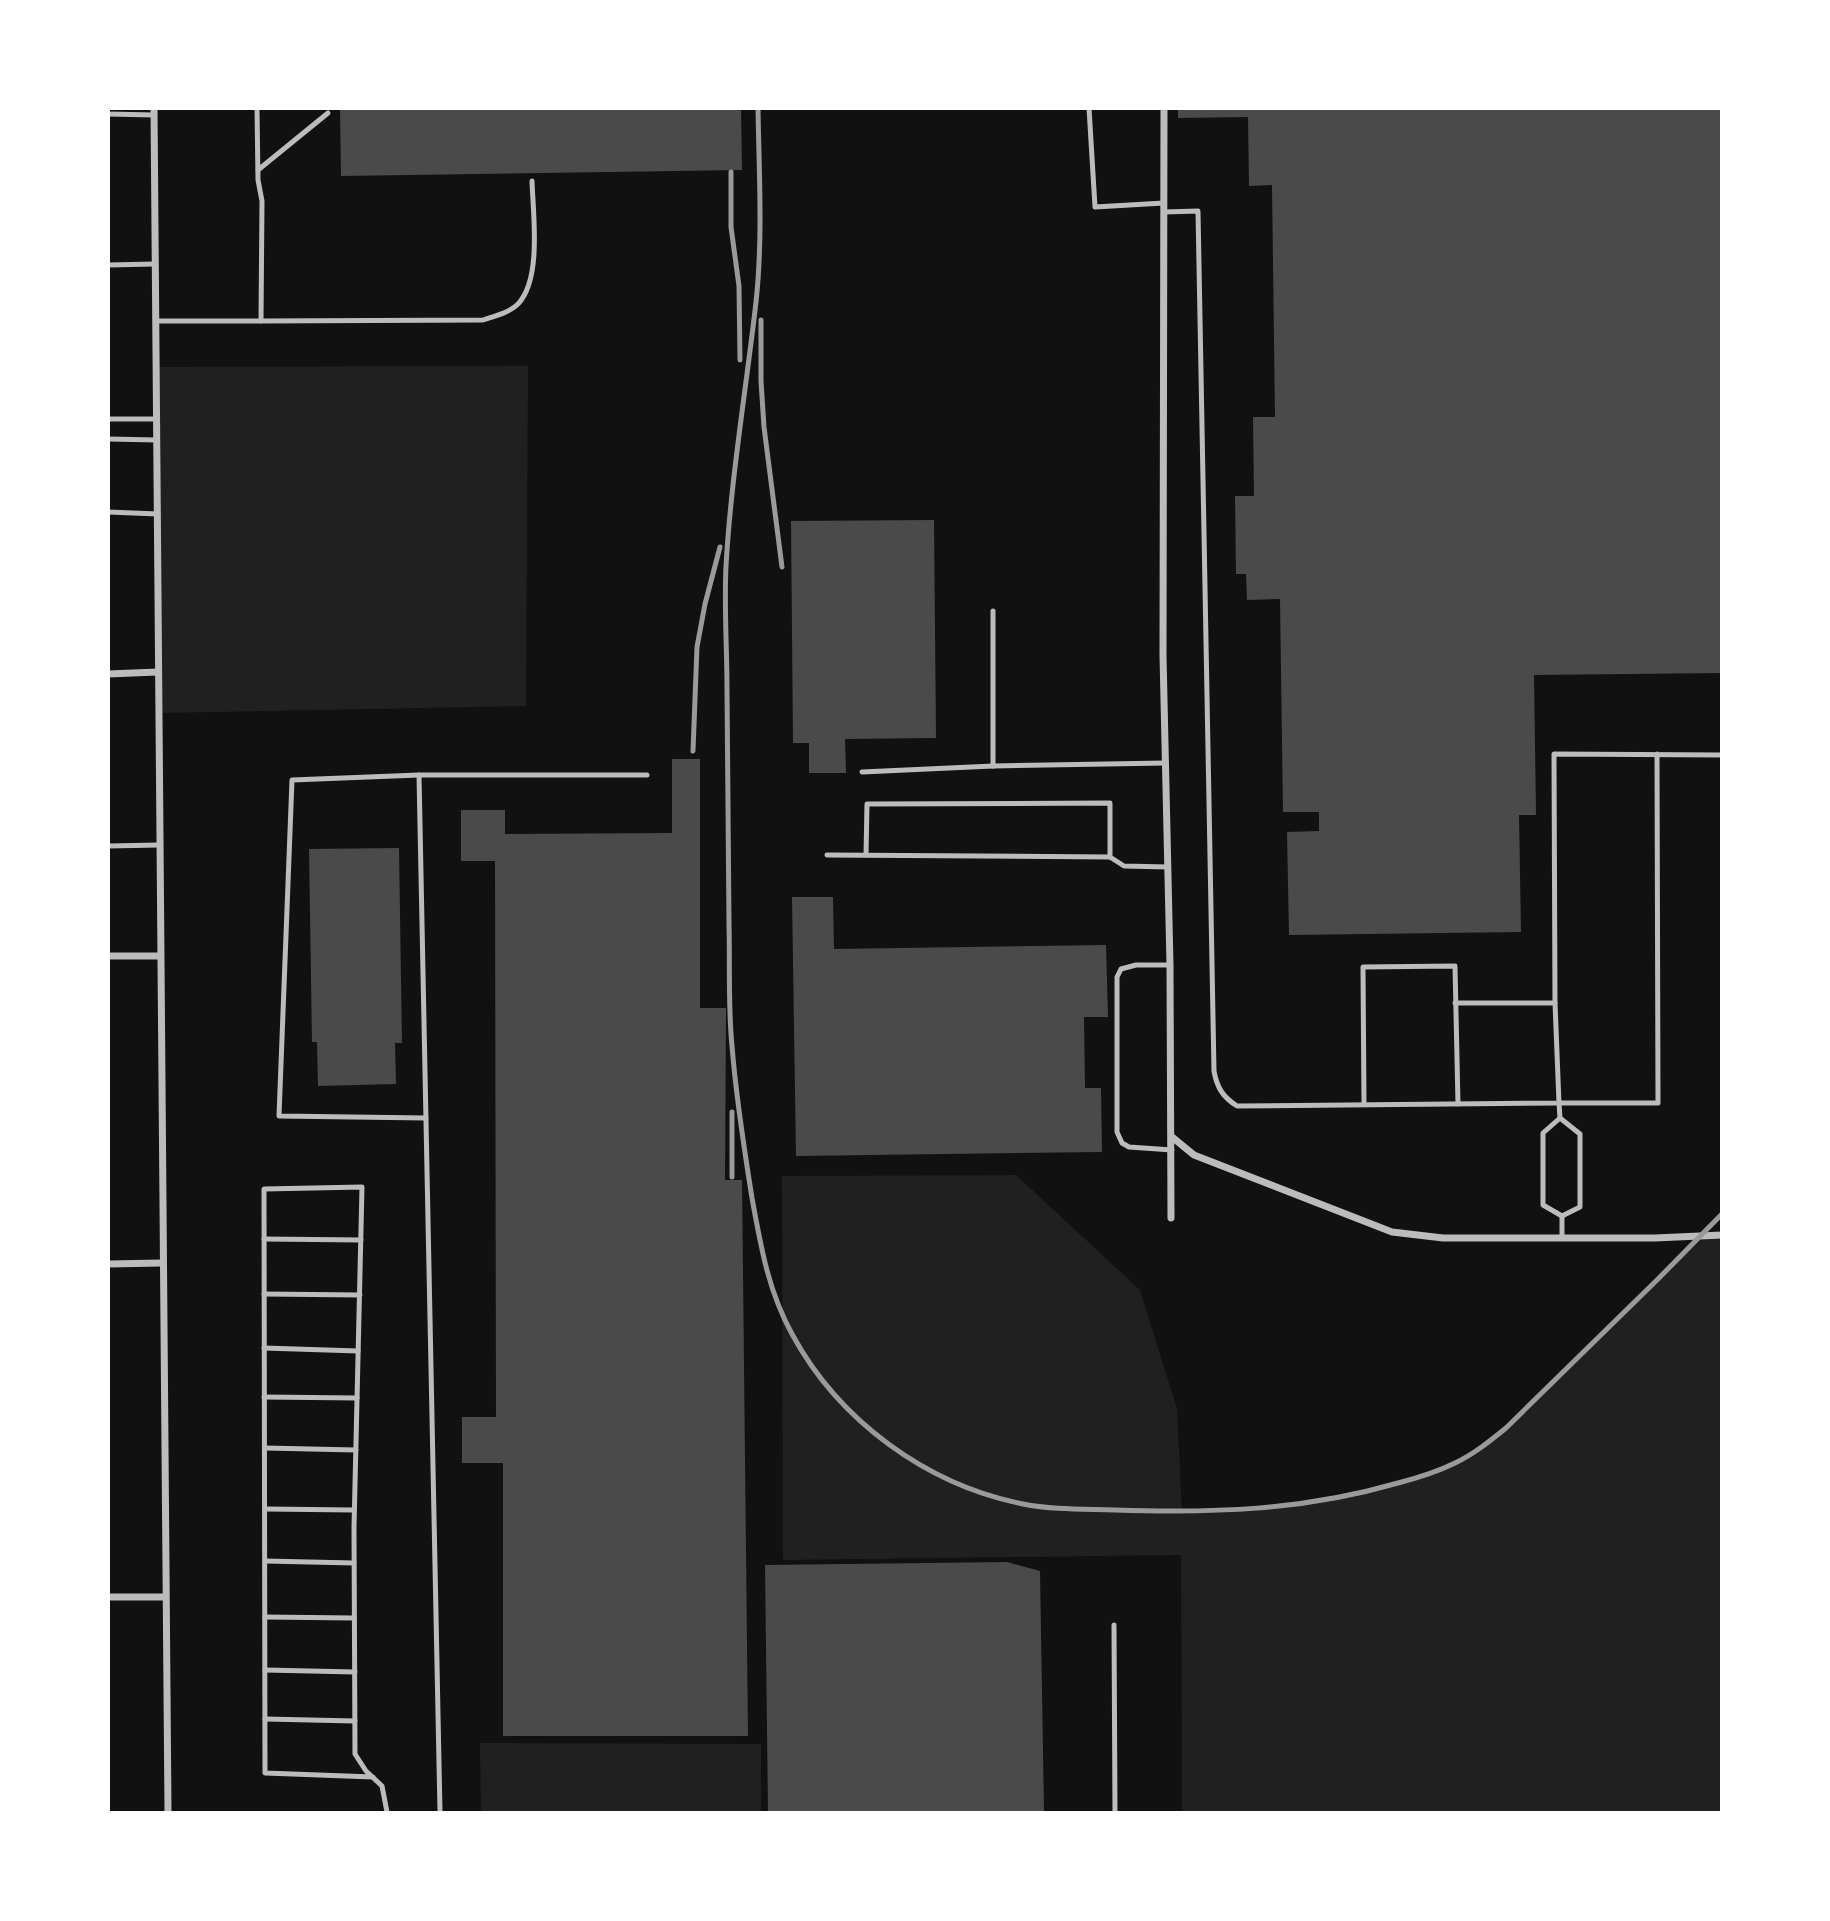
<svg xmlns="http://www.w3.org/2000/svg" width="1830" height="1921" viewBox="0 0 1830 1921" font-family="Cabin,sans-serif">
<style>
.green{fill:#202020}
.building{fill:#4a4a4a}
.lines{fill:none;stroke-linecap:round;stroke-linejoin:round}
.service{stroke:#bcbcbc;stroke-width:5}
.minor{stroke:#bcbcbc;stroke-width:7}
.rail{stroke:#9a9a9a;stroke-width:5}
</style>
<rect width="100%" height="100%" fill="#111"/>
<g class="green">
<polygon points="528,366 526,706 159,713 156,367"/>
<path d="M1016 1175 1140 1290 1177 1409 1182 1512C1272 1510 1370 1502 1453 1464 1472 1455 1489 1441 1506 1428L1699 1237 1721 1235V1812H1182L1181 1555 783 1560 782 1176Z"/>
<polygon points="480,1743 761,1744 761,1812 481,1812"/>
</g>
<g class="building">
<polygon points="340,108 741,108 742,170 341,176"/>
<polygon points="1178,108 1722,108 1722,673 1534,675 1536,815 1519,815 1521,932 1289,935 1287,832 1319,831 1319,812 1283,812 1280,599 1247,600 1246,574 1236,574 1235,496 1254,496 1253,417 1275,417 1272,185 1249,186 1248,117 1178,118"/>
<polygon points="934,520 936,738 845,739 846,773 809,773 809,743 793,743 791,521"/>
<polygon points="672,759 700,759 700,1008 726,1008 725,1180 742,1180 748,1736 503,1736 503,1463 462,1463 462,1417 496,1417 495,861 461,861 461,810 505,810 505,834 672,833"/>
<polygon points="399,848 402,1043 395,1043 396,1084 318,1086 317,1042 312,1042 309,849"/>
<polygon points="792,897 833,897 834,949 1106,945 1108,1017 1084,1017 1085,1088 1101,1088 1102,1152 796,1156"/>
<polygon points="1007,1562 1040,1571 1044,1812 768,1812 765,1565"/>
</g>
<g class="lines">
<g class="service">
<polyline points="1089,108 1095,207 1164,203"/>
<polyline points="108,114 154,115"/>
<polyline points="258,170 328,113"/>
<path d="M1164 212 1198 211 1214 1071C1217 1088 1223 1097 1237 1106L1559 1103 1555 1003 1554 754 1722 755"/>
<polyline points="108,265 155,264"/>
<polyline points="156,321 261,321 262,201 258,180 257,108"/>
<path d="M261 321 483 320C495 316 509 313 518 304 542 279 533 214 532 181"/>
<polyline points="108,419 157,419"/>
<polyline points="108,439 157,440"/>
<polyline points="108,512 158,514"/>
<polyline points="993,611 993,766 1166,763"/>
<polyline points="862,772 993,766"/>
<polyline points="419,775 440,1812"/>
<polyline points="108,846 159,845"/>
<polyline points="827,855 1110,857 1124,866 1168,867"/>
<polyline points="866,855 867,804 1110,803 1110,857"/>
<polyline points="1170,965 1136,965 1121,969 1117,977 1117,1132 1122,1143 1129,1147 1172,1150"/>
<polyline points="1455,1003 1555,1003"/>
<polyline points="1364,1104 1363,967 1455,966 1458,1104"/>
<polyline points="426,1118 279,1116 292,780 419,775 647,775"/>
<polyline points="1560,1118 1543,1133 1543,1205 1562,1216"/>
<polyline points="1562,1216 1580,1207 1580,1134 1560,1118 1559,1103 1658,1103 1657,754"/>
<polyline points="1562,1216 1562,1238"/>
<polyline points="264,1239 361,1240"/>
<polyline points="264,1294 360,1295"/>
<polyline points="264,1348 358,1351"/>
<polyline points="264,1397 357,1398"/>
<polyline points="265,1448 356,1450"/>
<polyline points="265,1509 354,1510"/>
<polyline points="265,1561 354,1563"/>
<polyline points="265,1617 354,1618"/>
<polyline points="1114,1625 1115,1812"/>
<polyline points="265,1670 355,1672"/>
<polyline points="265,1719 355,1721"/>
<polyline points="373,1777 265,1773 264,1189 362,1187 354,1528 355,1754 366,1771 382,1786 387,1812"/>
</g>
<g class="minor">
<path d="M154 108C159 677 159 1245 168 1812"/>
<polyline points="1164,108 1163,655 1170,965 1171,1218"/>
<polyline points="108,674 158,672"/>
<polyline points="108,956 158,956"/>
<polyline points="1172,1137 1194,1155 1392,1232 1443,1238 1655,1238 1722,1235"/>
<polyline points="108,1264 162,1263"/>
<polyline points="108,1597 165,1597"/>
</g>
<g class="rail">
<path d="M758 108C759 173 763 238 756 302 746 390 731 478 726 566 724 607 727 648 727 689 728 767 729 845 729 924 730 964 728 1006 732 1046 736 1097 744 1148 752 1198 761 1247 768 1290 792 1334 839 1421 927 1485 1023 1504 1053 1510 1084 1509 1115 1510 1214 1513 1301 1511 1398 1483 1417 1478 1437 1472 1455 1463 1474 1454 1490 1441 1506 1428L1658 1279 1722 1214"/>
<polyline points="731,172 731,227 739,286 740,360"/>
<polyline points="761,320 761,381 764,427 782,567"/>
<polyline points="693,751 697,647 705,604 720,547"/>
<polyline points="732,1112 732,1177"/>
</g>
</g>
<rect width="1830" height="1921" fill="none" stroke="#ffffff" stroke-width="220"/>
</svg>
